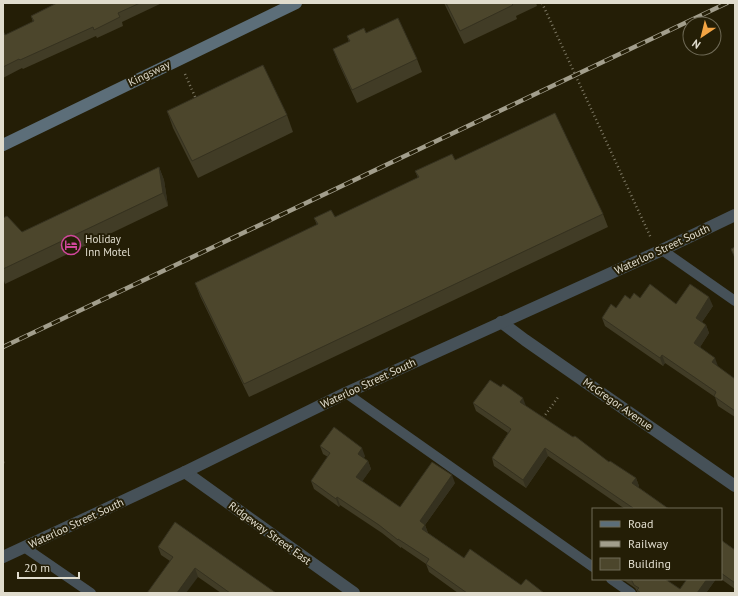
<svg xmlns="http://www.w3.org/2000/svg" width="738" height="596" viewBox="0 0 738 596" font-family="'PT Sans',sans-serif">
<style>
.lines{fill:none;stroke-linecap:round;stroke-linejoin:round}
.path{stroke:#7d7864;stroke-width:2.5;stroke-dasharray:1 3;stroke-linecap:butt}
.service{stroke:#465158;stroke-width:10}
.minor{stroke:#465158;stroke-width:12}
.secondary{stroke:#5c6e79;stroke-width:12}
.rail-casing{stroke:#a29e8c;stroke-width:4.5}
.rail{stroke:#241e06;stroke-width:3;stroke-dasharray:9;stroke-linecap:butt}
.wall{fill:#413c26}
.shaded-wall{fill:#35311f}
.building{fill:#4c462c;stroke:#35311f}
.labels{text-anchor:middle;dominant-baseline:central;stroke-width:4;stroke-linejoin:round;paint-order:stroke}
.street-label{font-size:11px;fill:#e0dccd;stroke:#241e06}
.poi-label{font-size:11px;fill:#e0dccd;stroke:#241e06;text-anchor:start}
</style>
<rect width="100%" height="100%" fill="#241e06"/>
<g class="lines">
<g class="path">
<polyline points="542,3 651,238"/>
<polyline points="185,74 196,99"/>
<polyline points="543,418 559,396"/>
</g>
<g class="service">
<polyline points="662,250 735,301"/>
<polyline points="346,393 593,567"/>
<polyline points="24,547 91,593"/>
<polyline points="611,579 631,593"/>
</g>
<g class="minor">
<polyline points="501,322 525,340 735,486"/>
<polyline points="185,472 354,593"/>
<polyline points="3,557 185,472 346,393 662,250 735,215"/>
</g>
<polyline class="secondary" points="3,145 296,3"/>
<defs>
<polyline id="rail" points="3,347 727,3"/>
</defs>
<use href="#rail" class="rail-casing"/>
<use href="#rail" class="rail"/>
</g>
<g class="wall">
<polygon points="57,3 162,3 122,22 123,26 97,38 96,36 23,69 22,68 3,78 3,31 5,35 33,22 31,16"/>
<polygon points="444,3 536,3 537,6 516,16 517,19 464,44"/>
<polygon points="366,33 417,59 422,72 357,103 338,62 333,49 349,42 347,36"/>
<polygon points="167,111 287,115 293,132 198,178 173,128"/>
<polygon points="455,160 603,214 608,227 249,397 200,296 195,283 317,225 314,218 335,217 418,178 415,171"/>
<polygon points="159,167 164,180 168,206 5,284 3,278 3,218 22,232"/>
<polygon points="640,298 676,304 713,306 702,322 706,325 709,333 700,347 718,367 735,379 735,417 718,406 715,397 665,363 663,366 605,326 602,318 630,299"/>
<polygon points="473,403 526,406 609,462 636,478 639,486 638,487 669,509 625,509 548,456 526,488 494,466 492,458 508,433 476,411"/>
<polygon points="320,446 365,456 364,458 368,461 371,469 362,481 400,507 455,483 425,525 428,533 464,558 521,585 544,593 458,593 429,572 426,564 401,547 401,548 382,533 340,505 339,507 314,489 311,481 328,457 323,454"/>
<polygon points="3,458 5,463 3,464"/>
<polygon points="721,540 735,550 735,589 721,579"/>
<polygon points="158,547 276,593 221,593 198,577 170,561 161,555"/>
<polygon points="622,579 665,579 680,589 687,579 716,579 706,593 638,593 635,588"/>
</g>
<g class="shaded-wall">
<polygon points="159,167 164,180 168,206 163,193"/>
<polygon points="709,297 713,306 699,326 696,318"/>
<polygon points="706,325 709,333 697,352 694,343"/>
<polygon points="662,355 665,363 663,366 660,358"/>
<polygon points="715,358 718,366 712,362"/>
<polygon points="523,398 526,406 520,402"/>
<polygon points="362,448 365,456 361,462 358,454"/>
<polygon points="545,448 548,456 526,488 523,480"/>
<polygon points="368,461 371,469 359,486 356,477"/>
<polygon points="452,475 455,483 425,525 428,533 425,537 420,521"/>
<polygon points="636,478 639,486 635,491 632,483"/>
<polygon points="337,497 340,505 339,507 336,499"/>
<polygon points="195,568 198,577 186,593 177,593"/>
<polygon points="707,579 716,579 706,593 697,593"/>
</g>
<g class="building">
<polygon points="57,3 140,3 118,13 120,17 94,30 93,27 20,60 19,59 3,67 3,31 5,35 34,21 31,16"/>
<polygon points="446,3 511,3 513,5 460,31"/>
<polygon points="398,18 417,59 352,90 333,49 350,41 347,36 364,28 366,33"/>
<polygon points="263,65 287,115 192,161 167,111"/>
<polygon points="555,113 603,214 244,384 195,283 318,224 314,218 331,210 335,217 419,177 415,171 452,154 455,160"/>
<polygon points="159,167 163,193 3,269 3,218 7,216 22,232"/>
<polygon points="735,247 735,258 731,249"/>
<polygon points="650,284 676,304 690,284 709,297 696,318 706,325 694,343 715,358 712,362 735,379 735,411 715,397 714,396 716,392 662,355 660,358 602,318 611,304 616,308 625,295 630,299 634,293 640,298"/>
<polygon points="490,380 501,387 503,384 523,398 520,402 573,437 575,436 609,462 610,461 636,478 632,483 669,509 632,509 633,508 545,448 523,480 492,458 511,429 473,403"/>
<polygon points="334,427 362,448 358,454 368,461 356,477 400,507 432,462 452,475 420,521 425,525 422,529 464,558 470,549 521,585 526,579 544,593 467,593 426,564 429,559 398,539 398,540 379,525 337,497 336,499 311,481 330,453 320,446"/>
<polygon points="175,522 276,593 230,593 195,568 177,593 147,593 173,557 158,547"/>
<polygon points="721,540 735,550 735,583 721,573"/>
<polygon points="631,579 665,579 680,589 687,579 707,579 697,593 641,593 637,590 639,588 634,585"/>
</g>
<defs>
<symbol id="hotel-ring" viewBox="-11 -11 22 22"><circle r="9.5" fill="#241e06" stroke="#d1479c" stroke-width="1.5"/><path d="M-6-4.5h1.5V1H6V5H4.5V3h-9V5H-6ZM-4 0a1.8 1.8 0 1 1 3.6 0ZM.5 0V-2.5h3Q6-2.5 6 0Z" fill="#d1479c"/></symbol>
</defs>
<g fill-rule="evenodd">
<use href="#hotel-ring" x="60" y="234" width="22" height="22"/>
</g>
<g class="labels">
<g class="street-label">
<text transform="translate(149 73) rotate(-26)">Kingsway</text>
<text transform="translate(662 249) rotate(-25)">Waterloo Street South</text>
<text transform="translate(368 383) rotate(-25)">Waterloo Street South</text>
<text transform="translate(618 404) rotate(35)">McGregor Avenue</text>
<text transform="translate(76 523) rotate(-25)">Waterloo Street South</text>
<text transform="translate(270 533) rotate(36)">Ridgeway Street East</text>
</g>
<g class="poi-label">
<text x="85" y="239">Holiday<tspan x="85" dy="13">Inn Motel</tspan></text>
</g>
</g>
<rect width="738" height="596" fill="none" stroke="#e0dccd" stroke-width="8"/>
<rect x="592" y="508" width="130" height="72" fill="#241e06" stroke="#6f6a56"/>
<rect x="600" y="521" width="20" height="6" fill="#5c6e79" stroke="#6f6a56"/>
<text x="628" y="528" font-size="12" fill="#e0dccd">Road</text>
<rect x="600" y="541" width="20" height="6" fill="#a29e8c" stroke="#6f6a56"/>
<text x="628" y="548" font-size="12" fill="#e0dccd">Railway</text>
<rect x="600" y="558" width="20" height="12" fill="#4c462c" stroke="#6f6a56"/>
<text x="628" y="568" font-size="12" fill="#e0dccd">Building</text>
<g transform="translate(702 36) rotate(215)"><circle r="19" fill="#241e06" stroke="#6f6a56"/>
<path d="M0-3L7 15L0 10L-7 15Z" fill="#f3a443"/>
<text y="-6" font-size="11" font-weight="bold" text-anchor="middle" fill="#e0dccd">N</text>
</g>
<path d="M18 572v6h61v-6" fill="none" stroke="#e0dccd" stroke-width="2"/>
<text x="24" y="572" font-size="12" fill="#e0dccd" stroke="#241e06" stroke-width="3" paint-order="stroke">20 m</text>
</svg>
